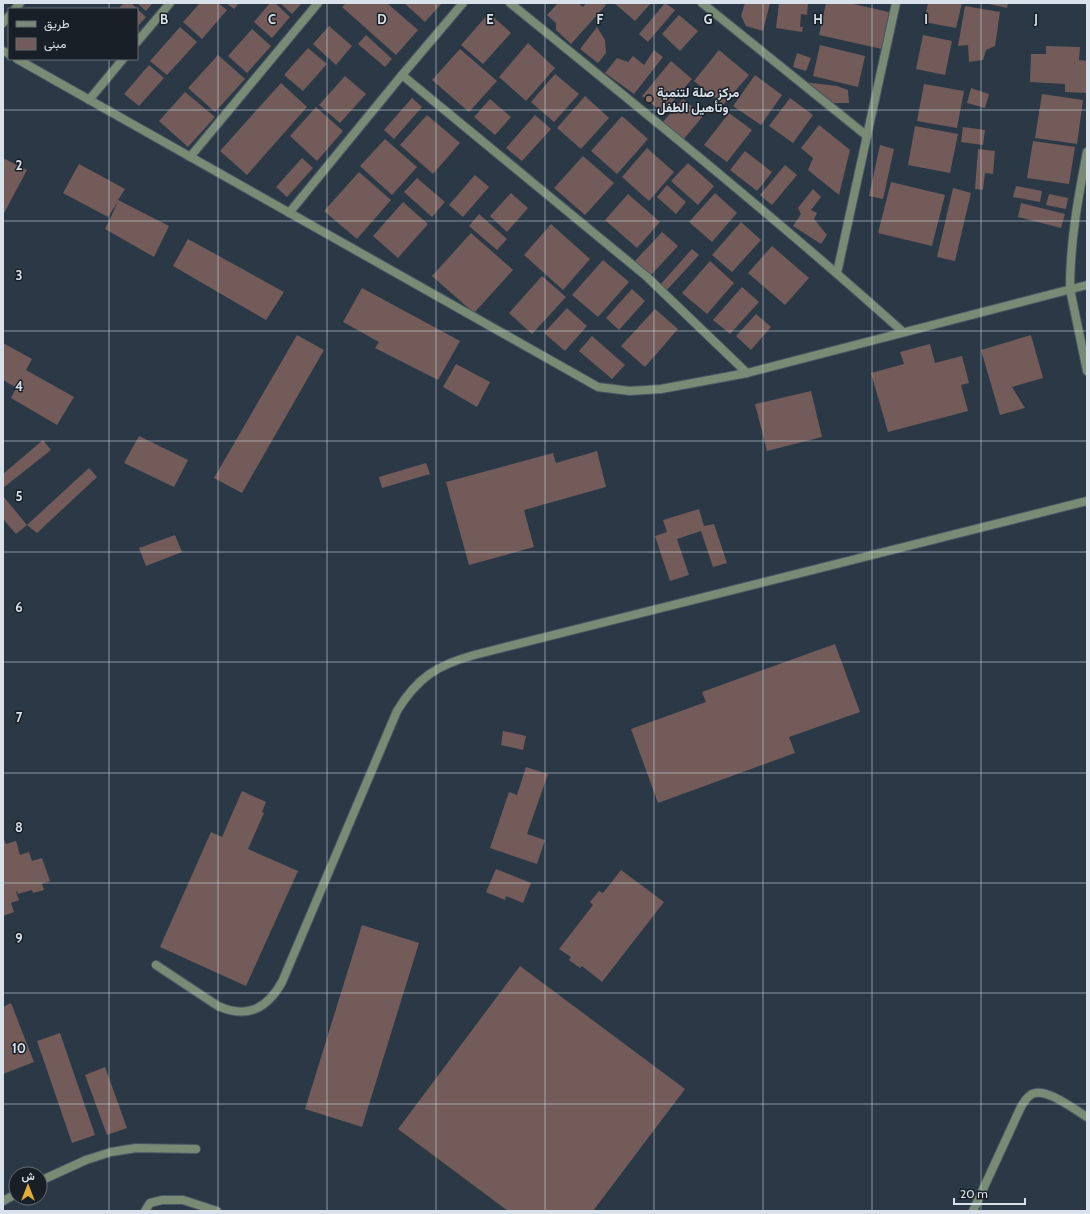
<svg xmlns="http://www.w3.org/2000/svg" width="1090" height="1214" viewBox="0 0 1090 1214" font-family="Cabin,Vazirmatn,sans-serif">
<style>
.building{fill:#725b59}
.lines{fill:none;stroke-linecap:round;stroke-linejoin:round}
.lane-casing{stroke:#4a5765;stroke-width:10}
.street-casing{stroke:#4a5765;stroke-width:10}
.lane{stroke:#798a75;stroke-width:8}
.street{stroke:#798a75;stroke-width:8}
.grid{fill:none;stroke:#d9e2eb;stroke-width:1;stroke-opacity:0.55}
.education-dot{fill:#8d6e63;stroke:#191f26;stroke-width:1.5}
.labels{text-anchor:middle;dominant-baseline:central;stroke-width:3;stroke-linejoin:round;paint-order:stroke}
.poi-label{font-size:13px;font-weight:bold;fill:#d9e2eb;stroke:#191f26;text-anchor:start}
.grid-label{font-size:13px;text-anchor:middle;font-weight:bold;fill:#d9e2eb;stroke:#191f26;stroke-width:3;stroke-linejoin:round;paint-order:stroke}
</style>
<rect width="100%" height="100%" fill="#2b3947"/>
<g class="building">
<polygon points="124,3 131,3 146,17 137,27 137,9 118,9"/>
<polygon points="137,3 153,3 146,11"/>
<polygon points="200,3 218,3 227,10 202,39 183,22"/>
<polygon points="226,3 239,3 234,9"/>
<polygon points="270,3 275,3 290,17 272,38 254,22"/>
<polygon points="280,3 302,3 292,14"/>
<polygon points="346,3 387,3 418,30 396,55 342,7"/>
<polygon points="404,3 442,3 425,22"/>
<polygon points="558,3 578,3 583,7 586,3 603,3 606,5 571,44 556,30 556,23 547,15"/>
<polygon points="614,3 651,3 635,21"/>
<polygon points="665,3 675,10 648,42 639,34"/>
<polygon points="745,3 770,3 763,31 746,26 741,16"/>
<polygon points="779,3 808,3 807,15 801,14 800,27 803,27 802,32 776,28"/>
<polygon points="826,3 849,3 889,12 882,49 819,35"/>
<polygon points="928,3 962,3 956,28 924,22"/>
<polygon points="985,3 1008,3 1007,8"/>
<polygon points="965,6 1000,12 995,46 986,50 983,60 969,62 968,45 958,46"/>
<polygon points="489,13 511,33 483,64 461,45"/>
<polygon points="679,15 698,31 680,51 662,34"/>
<polygon points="329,26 352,46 336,65 313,44"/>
<polygon points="180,27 197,42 167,75 150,61"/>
<polygon points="597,27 605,40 606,53 598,63 580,49"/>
<polygon points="252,29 271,46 247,73 228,56"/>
<polygon points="366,35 392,59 385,67 358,44"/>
<polygon points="923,35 952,41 945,75 916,69"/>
<polygon points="528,43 555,68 526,101 499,77"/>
<polygon points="820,45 865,56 858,87 813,76"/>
<polygon points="1046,46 1080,47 1079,60 1087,61 1087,93 1065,92 1065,84 1030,82 1031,54 1046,54"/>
<polygon points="308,48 327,64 303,91 284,75"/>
<polygon points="460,49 497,81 469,112 432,80"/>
<polygon points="654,50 663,57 634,94 605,73 617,58 628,62 633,56 644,65"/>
<polygon points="719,50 749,75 723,105 694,81"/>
<polygon points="797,53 811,58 806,71 793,67"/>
<polygon points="218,55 245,79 215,112 188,88"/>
<polygon points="671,61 692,79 663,113 642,96"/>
<polygon points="149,65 164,78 139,106 124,94"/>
<polygon points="555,74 579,94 554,122 531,102"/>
<polygon points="755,75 782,95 761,125 733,106"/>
<polygon points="345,76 366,94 340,123 319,105"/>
<polygon points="804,82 837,86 848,90 849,103 833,103 827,101"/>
<polygon points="281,83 307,107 247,175 220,151"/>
<polygon points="924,84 964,91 957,128 917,121"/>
<polygon points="971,88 989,94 985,108 967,103"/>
<polygon points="185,92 215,117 188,147 159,121"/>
<polygon points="1042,94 1083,100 1077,144 1035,138"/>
<polygon points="585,96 609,118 581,149 557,128"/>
<polygon points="412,98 422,107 394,139 384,130"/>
<polygon points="790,98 813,115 793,143 769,126"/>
<polygon points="490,99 511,117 495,135 474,117"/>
<polygon points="683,99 703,116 683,140 662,123"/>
<polygon points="316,107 343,131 317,161 290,136"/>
<polygon points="729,113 752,130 727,162 704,145"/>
<polygon points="427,115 460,143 433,174 400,145"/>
<polygon points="535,115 551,129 522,161 506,148"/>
<polygon points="622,116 648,139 617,174 591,151"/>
<polygon points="819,125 850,150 839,195 808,170 813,158 801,148"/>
<polygon points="915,126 958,134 950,173 908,165"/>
<polygon points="963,127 985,130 983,145 961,142"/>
<polygon points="385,139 417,167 392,195 360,166"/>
<polygon points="1033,141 1075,147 1069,184 1027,178"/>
<polygon points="880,145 894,149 883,199 869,196"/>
<polygon points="647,148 674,172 649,201 622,177"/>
<polygon points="978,149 995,151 993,174 985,173 983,190 975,189"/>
<polygon points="745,151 772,172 757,191 730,170"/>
<polygon points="583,156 614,183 585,215 554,188"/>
<polygon points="3,158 27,170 3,215"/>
<polygon points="302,158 313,168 287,197 276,187"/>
<polygon points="688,163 714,186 698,205 671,181"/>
<polygon points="79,164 125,189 118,200 169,226 154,257 105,229 118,202 108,217 63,193"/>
<polygon points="785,165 797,175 772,205 760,195"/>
<polygon points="359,172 391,200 357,239 324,211"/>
<polygon points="475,175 489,187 463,217 449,205"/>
<polygon points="417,178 445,202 432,217 404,192"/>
<polygon points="891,182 945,195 932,246 878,233"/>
<polygon points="667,185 686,202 676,214 657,197"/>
<polygon points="1016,186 1042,191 1040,202 1013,197"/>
<polygon points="953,188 971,193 955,261 937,257"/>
<polygon points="813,189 821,197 811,210 817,213 814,219 827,235 821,244 793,226 801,214 798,208"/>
<polygon points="511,193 528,208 507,232 490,216"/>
<polygon points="715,193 737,213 712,242 689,222"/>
<polygon points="628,194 660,222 637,248 605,220"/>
<polygon points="1049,194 1068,198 1066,209 1046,205"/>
<polygon points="403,202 428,224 398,258 373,236"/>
<polygon points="1021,203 1065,214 1061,228 1018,217"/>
<polygon points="479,214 507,239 497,250 469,226"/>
<polygon points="741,222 761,240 732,272 712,255"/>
<polygon points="551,224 590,259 563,290 524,255"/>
<polygon points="662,232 678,246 651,275 635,261"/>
<polygon points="471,233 513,270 474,313 432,276"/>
<polygon points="188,239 284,292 266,320 173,266"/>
<polygon points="772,246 809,278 785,305 748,273"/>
<polygon points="692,249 699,255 666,291 660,285"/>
<polygon points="603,260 629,282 598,317 572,295"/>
<polygon points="710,261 734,283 707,314 682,293"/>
<polygon points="542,276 566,297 532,334 509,313"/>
<polygon points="742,287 759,302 730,334 713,320"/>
<polygon points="362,288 460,341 438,380 375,348 379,342 343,322"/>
<polygon points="632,289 645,301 619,330 606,318"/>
<polygon points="567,308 587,326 565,351 544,333"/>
<polygon points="655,309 678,329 645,367 621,346"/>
<polygon points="756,314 771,327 751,350 736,336"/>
<polygon points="297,335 324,350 242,493 214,478"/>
<polygon points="1031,335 1043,378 1012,387 1025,408 1000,415 981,350"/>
<polygon points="592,336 625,365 612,379 579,351"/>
<polygon points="3,343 32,359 26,370 74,397 57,425 11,398 22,377 15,387 3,380"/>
<polygon points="930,344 935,363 962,356 969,383 961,385 968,411 888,432 871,373 904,364 900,352"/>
<polygon points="456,364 490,382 477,407 443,387"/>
<polygon points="811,391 822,437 767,451 755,404"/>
<polygon points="139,436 188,460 174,487 124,463"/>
<polygon points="43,440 51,450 3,488 3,474"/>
<polygon points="597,451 606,487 524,510 534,547 469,565 446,482 553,453 556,463"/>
<polygon points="426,463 430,474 382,488 379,477"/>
<polygon points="89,468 97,477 37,533 27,525"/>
<polygon points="3,496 27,525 16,534 3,519"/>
<polygon points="699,509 704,526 714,524 727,563 713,567 701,531 677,539 689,575 670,581 655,536 667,532 663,520"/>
<polygon points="175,535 182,552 146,566 139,548"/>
<polygon points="835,644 860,712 789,737 795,753 658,803 631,729 706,702 702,692"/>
<polygon points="503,731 526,736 523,750 501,745"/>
<polygon points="526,767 548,774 527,834 545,840 537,864 490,848 509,792 517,795"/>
<polygon points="242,791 266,802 262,812 264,813 248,849 298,871 246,986 160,947 211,832 222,837"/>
<polygon points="3,837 6,844 16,841 20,855 29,852 32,861 42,858 50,881 42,884 44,890 33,893 32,890 18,894 17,891 16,892 19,900 11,903 14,912 3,916"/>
<polygon points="496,869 531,883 523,903 506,896 505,900 486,892"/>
<polygon points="621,870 664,902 602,982 582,966 580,968 569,960 571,957 559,949 593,905 590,902 599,891 603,893"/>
<polygon points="362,925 419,943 362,1127 305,1109"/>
<polygon points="520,966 685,1089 593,1211 508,1211 398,1129"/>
<polygon points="11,1003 34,1062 3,1074 3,1007"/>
<polygon points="60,1033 95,1135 72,1143 37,1041"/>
<polygon points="105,1067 127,1128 107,1135 85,1075"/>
</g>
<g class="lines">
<defs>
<g id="lane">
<polyline points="1070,289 1087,371"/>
<path d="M156 965 218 1006C247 1019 267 1009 282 982L397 711C417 678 437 665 474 655L1087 501"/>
<polyline points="145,1211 150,1203 162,1200 183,1200 217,1211"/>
<path d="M973 1211 1020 1109C1023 1103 1027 1097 1032 1094 1046 1087 1075 1110 1087 1117"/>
</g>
<g id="street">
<path d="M510 3C643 111 776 218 903 332"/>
<polyline points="702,3 867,136"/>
<polyline points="15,9 20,3"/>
<polyline points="3,23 9,16"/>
<polyline points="137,42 170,3"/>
<polyline points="3,51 9,54"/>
<polyline points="17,59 598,387 630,391 661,389 747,373 1087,285"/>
<polyline points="402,75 646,276 747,373"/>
<polyline points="89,100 123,59"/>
<polyline points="190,157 318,3"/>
<polyline points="289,213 402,75 463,3"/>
<polyline points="837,273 896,3"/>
<path d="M1070 289C1070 242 1078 198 1087 152"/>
<polyline points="40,1181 86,1160 111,1152 136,1148 196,1149"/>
<polyline points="3,1201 16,1194"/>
</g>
</defs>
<use href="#lane" class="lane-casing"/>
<use href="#street" class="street-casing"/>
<use href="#lane" class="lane"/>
<use href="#street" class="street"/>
</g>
<path class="grid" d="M109 3V9M218 3V1211M327 3V1211M436 3V1211M545 3V1211M654 3V1211M763 3V1211M872 3V1211M981 3V1211M109 59V1211M3 110H1087M3 221H1087M3 331H1087M3 441H1087M3 552H1087M3 662H1087M3 773H1087M3 883H1087M3 993H1087M3 1104H1087"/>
<circle class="education-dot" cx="649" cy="99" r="4"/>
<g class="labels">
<g class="poi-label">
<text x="657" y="92">مركز صلة لتنمية<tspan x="657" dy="15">وتأهيل الطفل</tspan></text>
</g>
</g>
<g class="grid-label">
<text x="164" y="24">B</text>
<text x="272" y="24">C</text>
<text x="382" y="24">D</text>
<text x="490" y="24">E</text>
<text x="600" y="24">F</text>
<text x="708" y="24">G</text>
<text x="818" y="24">H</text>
<text x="926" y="24">I</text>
<text x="1036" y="24">J</text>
<text x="19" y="170">2</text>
<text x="19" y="280">3</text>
<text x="19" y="391">4</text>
<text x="19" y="501">5</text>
<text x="19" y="612">6</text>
<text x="19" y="722">7</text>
<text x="19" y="832">8</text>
<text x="19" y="943">9</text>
<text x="19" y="1053">10</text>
</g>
<rect width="1090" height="1214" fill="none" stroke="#d9e2eb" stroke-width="8"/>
<rect x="8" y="8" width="130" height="52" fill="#191f26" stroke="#666d75"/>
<rect x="16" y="21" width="20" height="6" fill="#798a75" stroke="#666d75"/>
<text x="44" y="28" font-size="12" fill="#d9e2eb">طريق</text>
<rect x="16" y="38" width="20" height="12" fill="#725b59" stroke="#666d75"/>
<text x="44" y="48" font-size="12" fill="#d9e2eb">مبنى</text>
<g transform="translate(28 1186)"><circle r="19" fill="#191f26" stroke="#666d75"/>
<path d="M0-3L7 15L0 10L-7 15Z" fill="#e3ae35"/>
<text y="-6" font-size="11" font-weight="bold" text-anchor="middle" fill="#d9e2eb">ش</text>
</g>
<path d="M954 1198v6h71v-6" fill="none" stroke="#d9e2eb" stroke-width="2"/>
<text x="960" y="1198" font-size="12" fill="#d9e2eb" stroke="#191f26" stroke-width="3" paint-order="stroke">20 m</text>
</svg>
